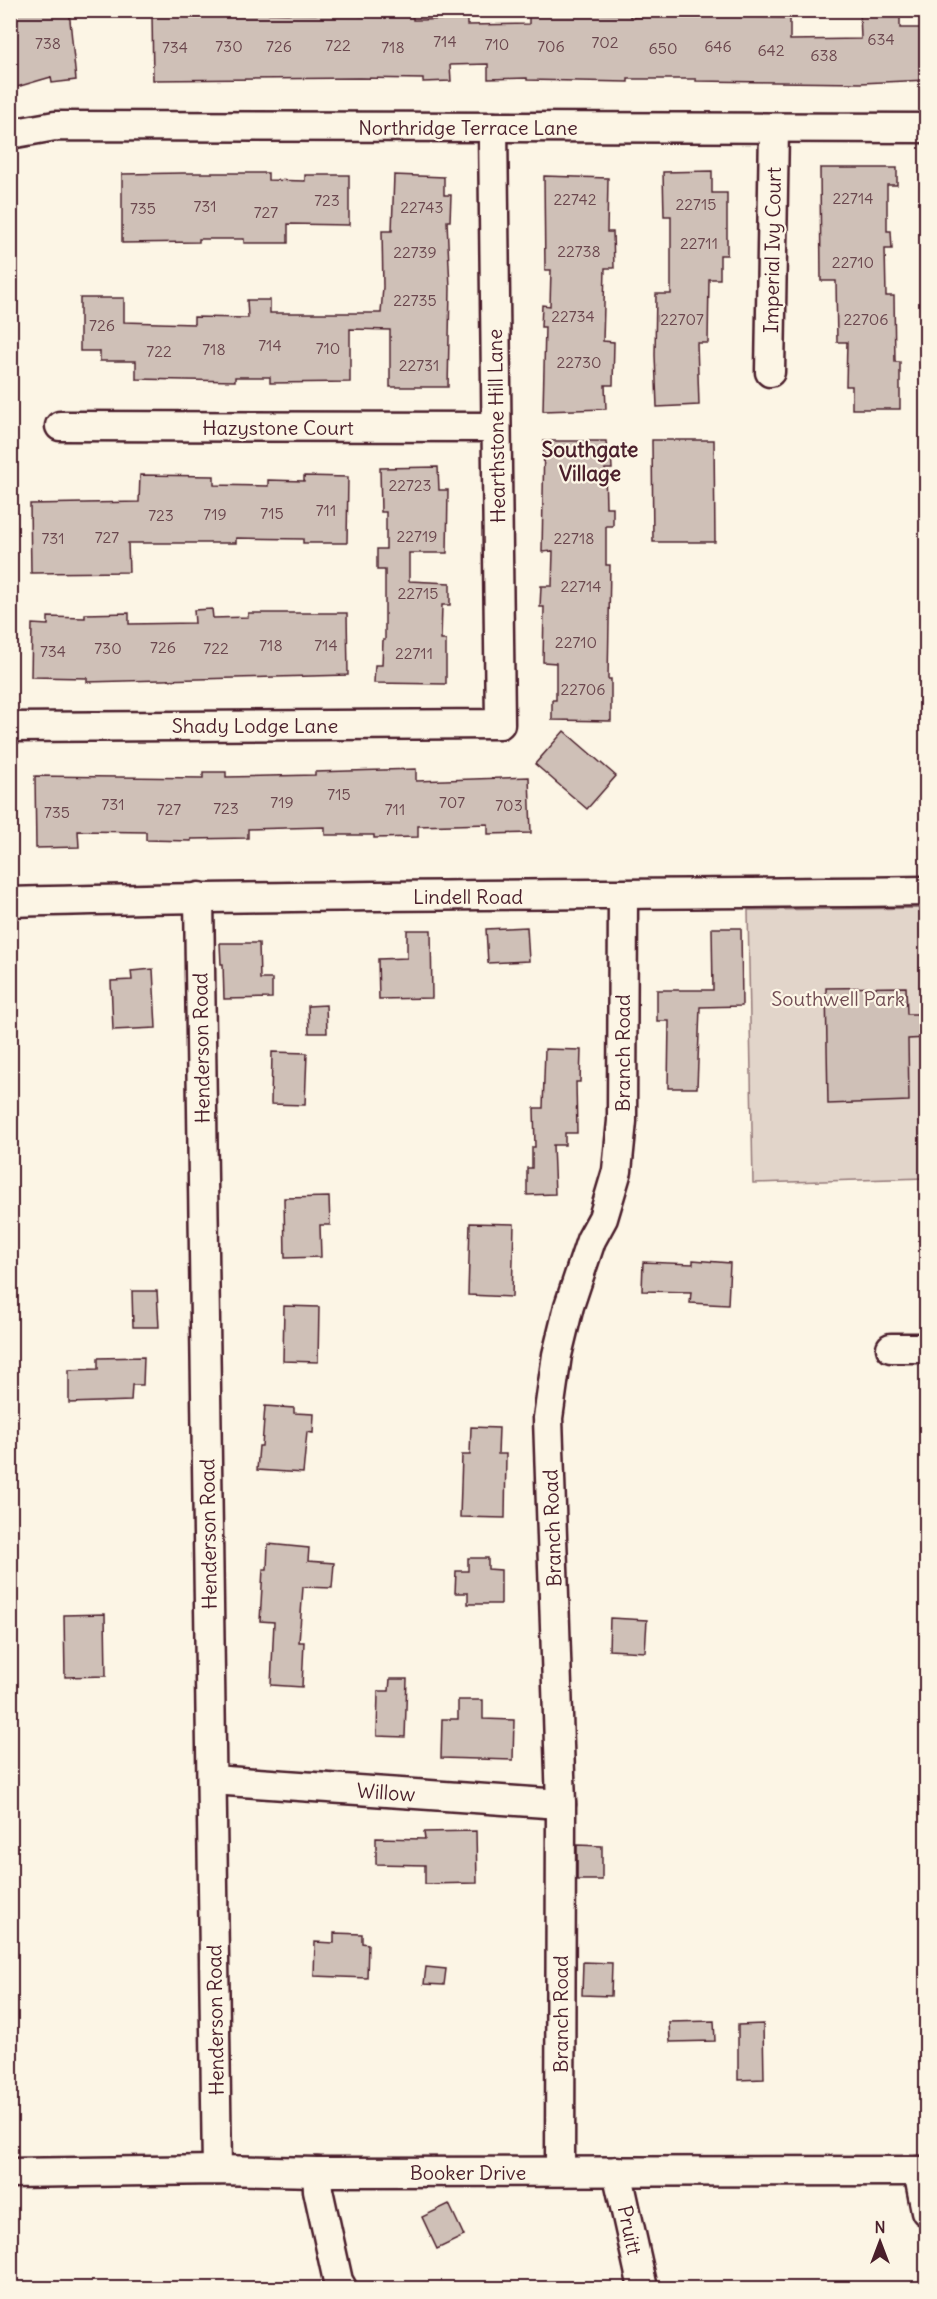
<svg xmlns="http://www.w3.org/2000/svg" width="937" height="2299" viewBox="0 0 937 2299" font-family="Delius,sans-serif">
<style>
.green{fill:#e2d5ca;stroke:#967a7a;stroke-width:1.5}
.building{fill:#cfc0b7;stroke:#4a1f2b;stroke-width:1.5}
.lines{fill:none;stroke-linecap:round;stroke-linejoin:round}
.minor-casing{stroke:#4a1f2b;stroke-width:33}
.minor{stroke:#fcf5e5;stroke-width:28}
.labels{text-anchor:middle;dominant-baseline:central;stroke-width:4.5;stroke-linejoin:round;paint-order:stroke}
.number-label{font-size:16px;fill:#6b474e}
.street-label{font-size:20px;fill:#4a1f2b;stroke:#fcf5e5}
.park-label{font-size:20px;fill:#704c53;stroke:#fcf5e5}
.neighbourhood-label{font-size:21px;font-weight:bold;fill:#4a1f2b;stroke:#fcf5e5}
</style>
<rect width="100%" height="100%" fill="#fcf5e5"/>
<filter id="ink" filterUnits="userSpaceOnUse"><feTurbulence type="fractalNoise" baseFrequency=".0167" numOctaves="2"/><feDisplacementMap in="SourceGraphic" scale="12" xChannelSelector="R" yChannelSelector="G"/><feConvolveMatrix kernelMatrix="1 2 1 2 8 2 1 2 1" color-interpolation-filters="sRGB"/></filter>
<g filter="url(#ink)">
<polygon class="green" points="926,908 926,1178 753,1183 748,910"/>
<g class="building">
<polygon points="52,10 69,10 76,80 52,83 51,77 10,89 10,14"/>
<polygon points="697,10 741,11 741,17 790,18 790,40 861,39 860,11 900,10 900,28 927,28 927,80 861,83 696,81 696,79 628,79 628,82 527,80 527,78 488,79 488,64 450,65 451,81 423,82 423,79 359,78 153,80 152,15 207,14 207,12 316,14 316,12 360,12 360,16 413,17 413,20 467,19 467,25 529,24 529,12 630,14 630,17 697,17"/>
<polygon points="820,168 897,168 897,185 887,185 887,231 891,231 892,249 885,249 886,296 894,296 895,362 900,362 900,409 852,409 852,386 846,386 847,342 837,342 836,281 821,281"/>
<polygon points="712,171 712,193 727,193 727,255 720,255 720,279 709,279 708,343 697,343 699,405 657,407 655,355 656,294 671,294 671,216 664,216 663,172"/>
<polygon points="184,173 268,173 268,180 305,181 305,175 349,175 349,225 288,224 288,243 244,243 244,239 199,239 199,242 122,243 122,174"/>
<polygon points="394,175 444,177 444,195 451,195 450,221 447,221 450,288 448,387 390,387 390,330 350,329 350,382 270,383 270,377 235,377 235,381 136,379 136,361 100,361 100,351 80,351 80,298 124,298 124,322 194,324 194,317 248,318 247,300 270,300 270,313 381,313 383,287 382,231 392,231"/>
<polygon points="544,176 608,178 607,232 613,232 614,268 605,268 603,341 614,342 613,385 605,385 606,409 543,411 545,327 541,327 542,305 550,306 551,270 545,270"/>
<polygon points="652,440 714,440 715,542 653,542"/>
<polygon points="544,441 606,441 607,451 611,451 612,469 605,469 606,507 613,507 613,526 606,526 606,565 610,565 608,679 611,679 611,721 552,720 552,700 556,700 556,663 543,662 544,607 540,607 541,586 552,586 553,551 542,552"/>
<polygon points="438,467 439,490 448,490 447,553 409,553 409,581 450,583 450,605 442,605 441,640 446,640 446,684 374,683 375,665 382,665 383,640 385,640 385,570 377,570 377,549 386,549 386,512 381,512 380,468"/>
<polygon points="140,475 214,476 214,485 268,486 268,480 304,481 304,476 348,477 347,543 303,543 303,539 236,538 236,543 128,543 129,572 31,573 30,504 139,502"/>
<polygon points="212,609 213,618 248,617 248,613 347,613 348,675 87,682 87,678 31,677 32,624 48,625 48,617 85,618 85,614 129,613 129,624 195,623 194,610"/>
<polygon points="564,731 616,776 587,809 535,764"/>
<polygon points="416,769 416,781 529,777 531,833 488,834 488,824 418,826 418,837 374,838 374,835 325,835 325,827 248,829 248,838 191,839 191,841 146,840 146,832 78,831 79,847 36,848 35,776 203,778 203,772 226,772 226,777 315,775 315,772"/>
<polygon points="527,927 529,961 488,963 486,929"/>
<polygon points="712,928 741,928 742,1006 700,1007 697,1088 668,1088 669,1021 657,1021 657,990 713,990"/>
<polygon points="407,930 431,930 432,998 379,999 378,959 407,958"/>
<polygon points="220,943 259,943 260,979 272,979 272,998 224,999 223,964 221,964"/>
<polygon points="153,969 156,1028 113,1030 111,981 132,980 131,971"/>
<polygon points="906,987 907,1014 927,1014 927,1038 908,1039 909,1101 828,1104 826,988"/>
<polygon points="326,1005 327,1033 309,1033 308,1006"/>
<polygon points="545,1049 581,1050 580,1082 576,1082 577,1133 565,1133 565,1145 553,1145 555,1194 527,1195 527,1168 532,1168 532,1147 535,1147 534,1108 543,1108"/>
<polygon points="272,1052 307,1053 305,1105 271,1104"/>
<polygon points="329,1197 330,1225 320,1225 321,1257 285,1258 284,1198"/>
<polygon points="470,1223 514,1224 512,1297 468,1295"/>
<polygon points="693,1260 730,1263 728,1305 690,1303 691,1292 642,1291 643,1262 693,1264"/>
<polygon points="132,1291 157,1291 159,1327 133,1327"/>
<polygon points="284,1306 319,1307 318,1362 283,1361"/>
<polygon points="144,1357 143,1385 132,1385 131,1401 69,1403 69,1370 98,1369 98,1358"/>
<polygon points="265,1406 294,1408 294,1413 314,1414 313,1433 307,1432 303,1473 257,1470 259,1446 262,1446"/>
<polygon points="471,1427 499,1428 498,1454 506,1454 505,1518 460,1517 462,1455 470,1455"/>
<polygon points="268,1544 309,1548 308,1561 334,1563 332,1588 303,1587 299,1642 304,1642 302,1687 271,1685 274,1622 260,1621 263,1569 267,1569"/>
<polygon points="468,1558 488,1558 488,1569 501,1570 501,1604 468,1604 468,1593 455,1593 456,1571 468,1571"/>
<polygon points="105,1614 106,1676 65,1677 64,1615"/>
<polygon points="610,1618 647,1620 645,1652 609,1650"/>
<polygon points="390,1679 407,1679 405,1737 377,1736 378,1691 389,1691"/>
<polygon points="458,1700 483,1700 483,1719 514,1720 513,1760 441,1758 442,1719 458,1719"/>
<polygon points="476,1831 477,1883 425,1884 425,1865 376,1864 376,1838 425,1839 424,1832"/>
<polygon points="577,1845 602,1846 602,1880 577,1880"/>
<polygon points="334,1933 362,1934 362,1943 368,1944 367,1978 314,1976 315,1942 334,1943"/>
<polygon points="583,1962 612,1963 611,1996 582,1995"/>
<polygon points="426,1967 446,1969 444,1985 424,1984"/>
<polygon points="714,2021 715,2041 670,2042 669,2022"/>
<polygon points="763,2024 764,2079 738,2080 738,2025"/>
<polygon points="449,2204 464,2236 437,2249 422,2217"/>
</g>
<g class="lines">
<defs>
<g id="minor">
<polyline points="10,134 55,126 926,128"/>
<polyline points="770,372 774,128"/>
<polyline points="60,426 496,427"/>
<polyline points="10,727 500,724 493,127"/>
<polyline points="199,897 217,2170"/>
<path d="M10 902C316 894 621 895 926 891"/>
<polyline points="891,1348 926,1348"/>
<polyline points="212,1780 561,1804"/>
<polyline points="560,2171 561,1804 548,1418 557,1355 569,1306 591,1240 603,1218 617,1171 622,1121 623,895"/>
<polyline points="617,2171 643,2288"/>
<polyline points="918,2171 926,2211"/>
<polyline points="317,2172 318,2190 338,2281 342,2288"/>
<polyline points="10,2173 217,2170 317,2172 926,2171"/>
</g>
</defs>
<use href="#minor" class="minor-casing"/>
<use href="#minor" class="minor"/>
</g>
</g>
<g class="labels">
<g class="number-label">
<text x="881" y="39">634</text>
<text x="445" y="41">714</text>
<text x="605" y="42">702</text>
<text x="48" y="43">738</text>
<text x="497" y="44">710</text>
<text x="338" y="45">722</text>
<text x="229" y="46">730</text>
<text x="279" y="46">726</text>
<text x="551" y="46">706</text>
<text x="718" y="46">646</text>
<text x="175" y="47">734</text>
<text x="393" y="47">718</text>
<text x="663" y="48">650</text>
<text x="771" y="50">642</text>
<text x="824" y="55">638</text>
<text x="853" y="198">22714</text>
<text x="575" y="199">22742</text>
<text x="327" y="200">723</text>
<text x="696" y="204">22715</text>
<text x="205" y="206">731</text>
<text x="422" y="207">22743</text>
<text x="143" y="208">735</text>
<text x="266" y="212">727</text>
<text x="699" y="243">22711</text>
<text x="579" y="251">22738</text>
<text x="415" y="252">22739</text>
<text x="853" y="262">22710</text>
<text x="415" y="300">22735</text>
<text x="573" y="316">22734</text>
<text x="682" y="319">22707</text>
<text x="866" y="319">22706</text>
<text x="102" y="325">726</text>
<text x="270" y="345">714</text>
<text x="328" y="348">710</text>
<text x="214" y="349">718</text>
<text x="159" y="351">722</text>
<text x="579" y="362">22730</text>
<text x="419" y="365">22731</text>
<text x="410" y="485">22723</text>
<text x="326" y="510">711</text>
<text x="272" y="513">715</text>
<text x="215" y="514">719</text>
<text x="161" y="515">723</text>
<text x="417" y="536">22719</text>
<text x="107" y="537">727</text>
<text x="53" y="538">731</text>
<text x="574" y="538">22718</text>
<text x="581" y="586">22714</text>
<text x="418" y="593">22715</text>
<text x="576" y="642">22710</text>
<text x="271" y="645">718</text>
<text x="326" y="645">714</text>
<text x="163" y="647">726</text>
<text x="108" y="648">730</text>
<text x="216" y="648">722</text>
<text x="53" y="651">734</text>
<text x="414" y="653">22711</text>
<text x="583" y="689">22706</text>
<text x="339" y="794">715</text>
<text x="282" y="802">719</text>
<text x="452" y="802">707</text>
<text x="113" y="804">731</text>
<text x="509" y="805">703</text>
<text x="226" y="808">723</text>
<text x="169" y="809">727</text>
<text x="395" y="809">711</text>
<text x="57" y="812">735</text>
</g>
<g class="street-label">
<text x="468" y="127">Northridge Terrace Lane</text>
<text transform="translate(772 250) rotate(-89)">Imperial Ivy Court</text>
<text transform="translate(496 426) rotate(-91)">Hearthstone Hill Lane</text>
<text x="278" y="427">Hazystone Court</text>
<text x="255" y="725">Shady Lodge Lane</text>
<text x="468" y="896">Lindell Road</text>
<text transform="translate(201 1048) rotate(-91)">Henderson Road</text>
<text transform="translate(622 1053) rotate(-90)">Branch Road</text>
<text transform="translate(552 1528) rotate(-92)">Branch Road</text>
<text transform="translate(208 1534) rotate(-91)">Henderson Road</text>
<text transform="translate(386 1792) rotate(4)">Willow</text>
<text transform="translate(560 2014) rotate(-90)">Branch Road</text>
<text transform="translate(215 2020) rotate(-91)">Henderson Road</text>
<text x="468" y="2172">Booker Drive</text>
<text transform="translate(630 2230) rotate(78)">Pruitt</text>
</g>
<g class="park-label">
<text x="838" y="998">Southwell Park</text>
</g>
<g class="neighbourhood-label">
<text x="590" y="449">Southgate<tspan x="590" dy="24">Village</tspan></text>
</g>
</g>
<rect width="937" height="2299" fill="none" stroke="#fcf5e5" stroke-width="36"/>
<rect x="18" y="18" width="901" height="2263" fill="none" stroke="#4a1f2b" stroke-width="2" filter="url(#ink)"/>
<g transform="translate(880 2242)" stroke="#fcf5e5" stroke-width="4.5" paint-order="stroke">
<path d="M0-4.5L10 22L0 15L-10 22Z" fill="#4a1f2b"/>
<text y="-9" font-size="16" font-weight="bold" text-anchor="middle" fill="#4a1f2b">N</text>
</g>
</svg>
